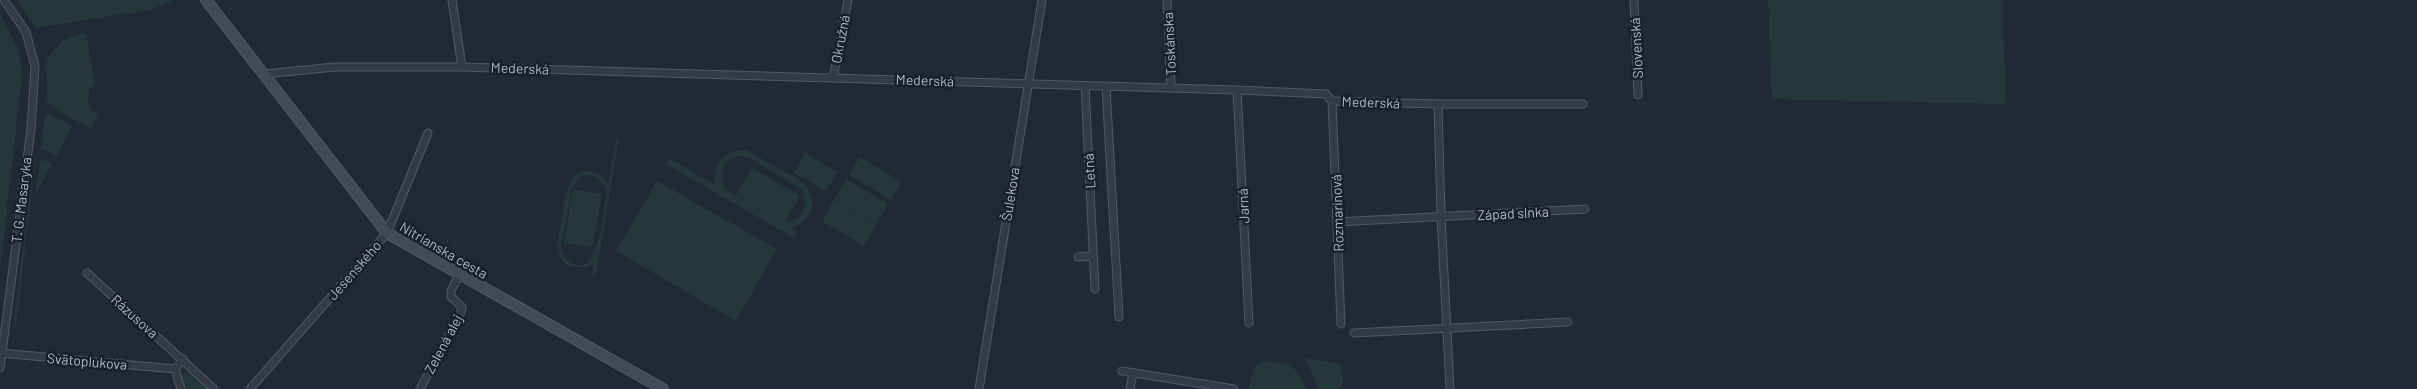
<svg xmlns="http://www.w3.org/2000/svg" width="2417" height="389" viewBox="0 0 2417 389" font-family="Barlow,sans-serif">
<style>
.green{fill:#253839;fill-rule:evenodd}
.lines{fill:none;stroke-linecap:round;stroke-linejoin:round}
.street-casing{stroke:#515964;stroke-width:9}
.secondary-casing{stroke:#515964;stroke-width:12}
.street{stroke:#343b46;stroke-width:7}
.secondary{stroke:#424a59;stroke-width:10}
.labels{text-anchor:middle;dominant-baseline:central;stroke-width:5;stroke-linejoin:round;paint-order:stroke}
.street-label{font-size:14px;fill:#aeb6c3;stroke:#19202b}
</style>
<rect width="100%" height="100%" fill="#202935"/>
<g class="green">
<polygon points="18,0 174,0 150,10 35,28"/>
<polygon points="1768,0 2002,0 2006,104 1772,99"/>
<polygon points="0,14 18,49 22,76 0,270"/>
<polygon points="86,33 95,84 90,88 88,100 92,111 98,114 91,129 55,109 47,101 46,59 65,39"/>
<polygon points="49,114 72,126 57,156 41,148 45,116"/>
<path d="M616 139H619L596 275H592L594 263C582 271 564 270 559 254 555 243 560 230 562 220 565 203 565 170 589 171 598 172 603 177 608 183ZM586 175C598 176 606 183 606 195 603 213 599 285 567 260L561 248 572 188 579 178Z"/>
<path d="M746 150 800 180C820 198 815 218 792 228L797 232 794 238 666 164 669 158 715 185C713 164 723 149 746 150ZM742 156 752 159 802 190 806 205 799 218 784 222 800 196 752 168 736 195 783 222 725 189C717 173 723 158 742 156Z"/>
<polygon points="805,153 837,172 826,191 794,173"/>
<polygon points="860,157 902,182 891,200 849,175"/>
<polygon points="41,158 52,164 35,195"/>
<polygon points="35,160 16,328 13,328 33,162"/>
<polygon points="847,179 888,204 876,224 834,200"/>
<polygon points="657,181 777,249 736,321 616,251"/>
<polygon points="573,189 602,194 592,248 564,243"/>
<polygon points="834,200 876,225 864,246 822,221"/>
<polygon points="1306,358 1341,364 1343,384 1338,389 1318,389"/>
<path d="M1264 360C1292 365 1294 363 1307 389H1249L1254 367Z"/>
<polygon points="186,372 193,374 208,389 184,389 180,375"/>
</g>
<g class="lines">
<defs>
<g id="street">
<polyline points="452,0 462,67"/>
<polyline points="1167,0 1171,88"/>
<polyline points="1634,0 1638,95"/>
<polyline points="264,74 335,67 462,67 1237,90 1326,94 1332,101 1438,104 1583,104"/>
<polyline points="833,78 848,0"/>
<polyline points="1085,86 1095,289"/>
<polyline points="1106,87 1119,317"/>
<polyline points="1237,90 1249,323"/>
<polyline points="1332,101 1341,324"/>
<polyline points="1438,104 1441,216 1450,389"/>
<polyline points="1337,222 1585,209"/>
<polyline points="1078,257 1093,256"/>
<polyline points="87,273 214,389"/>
<polyline points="1354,333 1568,322"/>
<polyline points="0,353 175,369"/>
<polyline points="0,368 31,129 35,66 26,32 4,0"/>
<polyline points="1122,371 1234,389"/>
<polyline points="181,389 175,369 183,359"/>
<polyline points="250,389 387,233 428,133"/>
<polyline points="420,389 461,312 462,307 451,297 451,291 459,275"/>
<polyline points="979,389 1042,0"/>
<polyline points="1130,389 1133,373"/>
</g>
<polyline id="secondary" points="206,0 387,233 663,389"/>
</defs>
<use href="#street" class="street-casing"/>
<use href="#secondary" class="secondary-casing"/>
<use href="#street" class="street"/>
<use href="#secondary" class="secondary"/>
</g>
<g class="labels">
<g class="street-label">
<text transform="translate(840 39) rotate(-79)">Okružná</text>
<text transform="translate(1169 44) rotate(-93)">Toskánska</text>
<text transform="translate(1636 48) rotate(-93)">Slovenská</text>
<text transform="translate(520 68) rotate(2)">Mederská</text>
<text transform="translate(925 80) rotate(2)">Mederská</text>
<text transform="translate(1371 102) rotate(2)">Mederská</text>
<text transform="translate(1089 171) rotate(-93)">Letná</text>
<text transform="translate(1010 194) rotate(-81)">Šulekova</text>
<text transform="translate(21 200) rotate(-83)">T. G. Masaryka</text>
<text transform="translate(1243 206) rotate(-93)">Jarná</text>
<text transform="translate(1337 213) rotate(-92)">Rozmarínová</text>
<text transform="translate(1513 213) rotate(-3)">Západ slnka</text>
<text transform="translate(444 250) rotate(30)">Nitrianska cesta</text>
<text transform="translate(354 270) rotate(-49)">Jesenského</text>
<text transform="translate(135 316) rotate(42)">Rázusova</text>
<text transform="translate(443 344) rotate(-62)">Zelená alej</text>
<text transform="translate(87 361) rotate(5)">Svätoplukova</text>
</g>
</g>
</svg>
